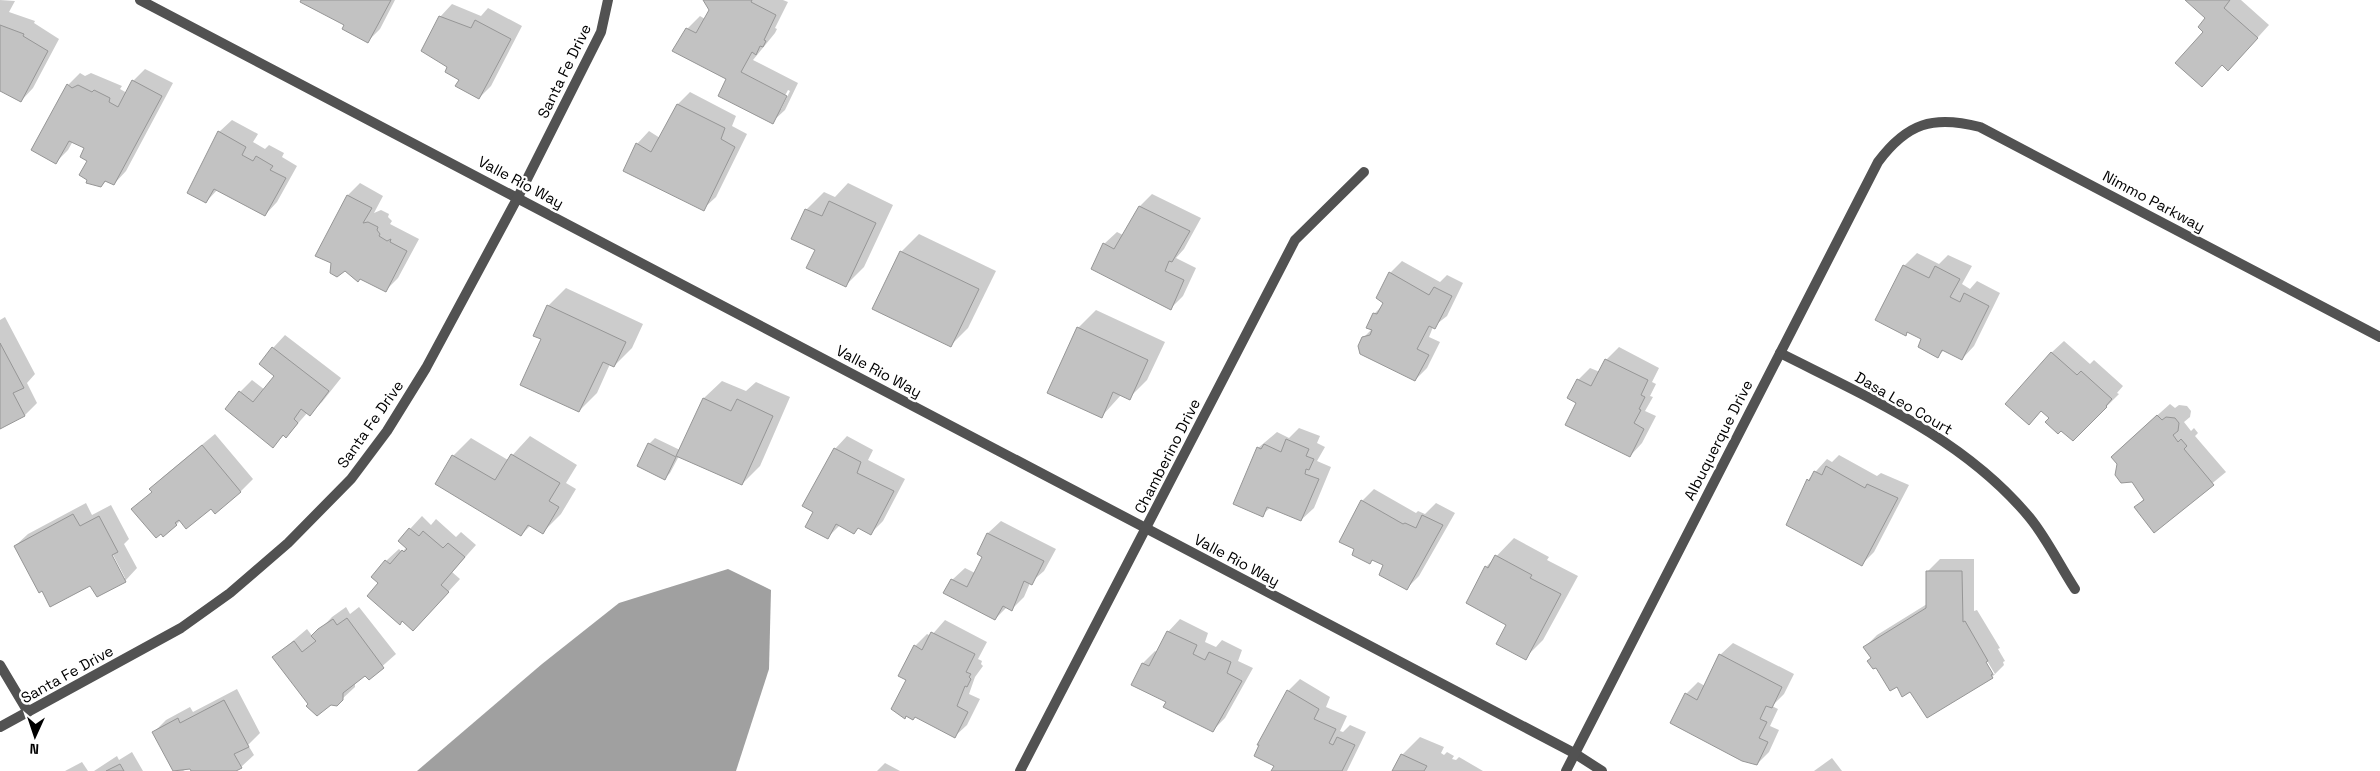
<svg xmlns="http://www.w3.org/2000/svg" width="2380" height="771" viewBox="0 0 2380 771" font-family="'Space Grotesk',sans-serif">
<style>
.water{fill:#a0a0a0}
.shadow{fill:#0003;fill-rule:evenodd}
.building{fill:#c2c2c2;stroke:#969696}
.lines{fill:none;stroke-linecap:round;stroke-linejoin:round}
.street{stroke:#525252;stroke-width:10}
.labels{text-anchor:middle;dominant-baseline:central;stroke-width:5;stroke-linejoin:round;paint-order:stroke}
.street-label{font-size:15px;fill:#000;stroke:#fff}
</style>
<rect width="100%" height="100%" fill="#fff"/>
<polygon class="water" points="728,569 771,590 769,669 736,771 417,771 542,664 619,603"/>
<g class="shadow">
<polygon points="0,0 15,1 9,12 35,21 34,23 59,39 33,88 21,101 0,90"/>
<polygon points="302,0 395,0 380,29 368,41 345,25"/>
<path d="M705 0H783L788 2 775 28 777 29 775 33 753 60 798 83 785 110 772 122 728 78 687 29 700 16 705 19 710 10ZM788 90 790 91 781 109H778Z"/>
<polygon points="2187,0 2241,0 2269,25 2240,57 2207,18"/>
<polygon points="452,4 481,16 488,8 522,26 491,86 479,98 449,67 440,17"/>
<polygon points="145,69 173,83 126,171 114,184 107,180 101,186 85,148 73,141 68,150 56,162 68,85 80,73 85,76 91,73 122,86 120,89 127,93 133,81"/>
<polygon points="690,92 736,116 732,126 747,134 716,197 703,209 637,144 649,131 660,138 678,104"/>
<polygon points="232,120 258,134 253,142 265,149 269,145 284,153 282,157 297,166 277,202 265,215 218,189 206,202 219,132"/>
<polygon points="360,183 383,196 374,213 381,210 389,214 388,217 392,221 390,224 419,239 398,278 385,291 316,255 348,195"/>
<polygon points="848,183 893,205 864,267 846,285 816,249 792,238 806,210 824,192 835,197"/>
<polygon points="1152,194 1201,218 1184,249 1176,258 1196,268 1183,296 1170,309 1104,244 1117,232 1123,235 1140,206"/>
<polygon points="919,234 996,271 968,328 950,346 901,252"/>
<polygon points="1917,253 1939,264 1948,255 1972,266 1962,284 1970,289 1977,281 2000,293 1974,346 1962,359 1944,350 1938,356 1923,338 1908,331 1905,334 1904,266"/>
<polygon points="1402,261 1440,282 1447,275 1463,283 1447,316 1433,327 1429,337 1440,342 1427,368 1415,380 1363,338 1372,329 1374,314 1384,304 1390,273"/>
<polygon points="566,288 643,324 632,348 614,366 610,364 597,393 579,411 543,338 548,306"/>
<polygon points="1096,310 1165,342 1147,380 1129,398 1121,395 1101,417 1078,328"/>
<polygon points="5,317 35,374 27,383 37,403 25,415 0,428 0,320"/>
<polygon points="285,335 341,378 322,402 310,414 308,412 286,437 284,435 273,446 240,392 252,380 265,390 275,375 273,348"/>
<polygon points="2064,341 2090,364 2094,360 2123,386 2117,393 2119,394 2073,440 2042,410 2029,424 2051,353"/>
<polygon points="1619,347 1659,368 1652,382 1656,384 1650,396 1653,397 1645,411 1656,416 1642,443 1630,456 1578,402 1578,380 1590,368 1600,372 1606,360"/>
<polygon points="722,381 746,391 756,382 790,397 760,466 742,484 679,456 670,473 664,479 638,466 649,444 655,438 680,450 704,398"/>
<polygon points="2170,404 2175,408 2179,405 2187,406 2191,411 2190,417 2184,422 2191,431 2194,428 2198,433 2195,436 2226,472 2154,531 2136,507 2144,499 2124,445"/>
<polygon points="1299,428 1320,436 1317,443 1325,447 1317,461 1331,467 1314,508 1301,520 1271,507 1262,515 1258,448 1277,432 1289,438"/>
<polygon points="215,434 253,479 241,491 215,512 211,507 180,521 176,525 133,509 153,491 151,489 163,477"/>
<polygon points="530,436 577,465 566,483 576,489 561,514 543,532 531,525 521,535 453,456 471,438 508,460"/>
<polygon points="847,436 873,450 868,460 905,479 883,521 871,533 859,527 854,532 840,525 828,537 814,512 835,449"/>
<polygon points="1839,455 1877,476 1881,473 1909,485 1874,552 1862,564 1788,525 1808,480 1827,459 1832,462"/>
<polygon points="1374,489 1416,513 1418,511 1425,514 1436,503 1455,513 1419,576 1407,588 1384,564 1373,559 1370,562 1362,501"/>
<path d="M86 503 92 515 111 505 129 539 124 544 137 568 125 581 91 584 15 546 28 534ZM110 549 125 578H123L108 551Z"/>
<polygon points="422,516 431,525 436,519 456,537 461,532 476,545 452,572 460,579 425,617 380,583 386,561 399,549 402,552 407,547 410,529"/>
<polygon points="1001,521 1056,549 1044,571 1030,583 1024,597 1012,609 1007,607 995,619 952,580 965,568 975,573 984,556 978,554 988,533"/>
<polygon points="1514,538 1549,557 1547,560 1578,576 1543,640 1525,658 1508,624 1486,567"/>
<path d="M1940 559H1974V611L1977 610 2000 648 1998 649 2005 661 2003 662 2004 665 1992 677 1911 690 1898 685 1872 658 1865 647 1877 635 1927 604V572ZM1984 656 1995 674H1992L1982 657Z"/>
<polygon points="346,607 350,614 359,607 396,654 369,678 366,674 355,682 355,687 342,699 309,704 274,657 307,629 313,637 332,617"/>
<polygon points="1180,619 1208,633 1205,642 1216,647 1222,640 1242,650 1238,661 1253,668 1225,718 1213,730 1167,702 1133,684 1143,663 1155,651 1157,652 1168,632"/>
<polygon points="945,620 987,642 978,659 982,661 981,664 983,666 975,677 969,694 980,699 967,725 954,737 915,716 907,715 904,718 908,679 915,646 927,634 931,636"/>
<polygon points="1733,643 1794,674 1784,694 1772,706 1778,709 1770,726 1779,730 1769,752 1757,764 1686,694 1698,682 1705,686 1720,655"/>
<polygon points="1300,679 1330,697 1326,707 1347,716 1340,731 1343,732 1350,725 1366,732 1347,771 1272,771 1275,765 1288,691"/>
<polygon points="237,689 260,733 248,745 254,755 241,767 233,771 192,771 190,767 183,771 174,771 154,732 166,720 190,707 193,712"/>
<polygon points="1420,737 1444,747 1441,753 1444,755 1447,752 1454,756 1452,759 1456,760 1459,757 1483,771 1394,771 1402,755"/>
<polygon points="132,752 143,771 94,771 117,756 119,760"/>
<polygon points="1832,758 1842,771 1814,771"/>
<polygon points="82,762 88,771 65,771"/>
<polygon points="885,763 900,771 877,771"/>
</g>
<g class="building">
<polygon points="301,0 391,0 368,43 342,29 344,25 300,2"/>
<polygon points="752,0 751,2 776,15 764,40 766,41 763,47 760,46 756,55 752,52 741,72 787,96 773,124 718,96 726,79 672,51 686,28 696,33 709,10 703,0"/>
<polygon points="2185,0 2230,0 2224,8 2258,38 2228,71 2222,65 2202,87 2175,63 2203,32 2198,27 2205,18"/>
<polygon points="439,16 471,28 475,20 511,39 479,99 455,86 459,80 445,72 447,67 421,51"/>
<polygon points="0,25 24,34 23,36 48,51 21,102 0,91"/>
<polygon points="132,80 162,96 114,185 105,181 101,187 86,183 87,180 79,175 87,161 80,157 84,148 69,141 56,164 31,150 67,84 72,88 78,85 92,92 94,90 110,98 109,102 118,107"/>
<polygon points="677,104 725,128 721,139 735,147 704,211 623,171 636,143 651,152"/>
<polygon points="218,131 246,147 242,155 253,161 256,156 273,166 270,170 286,178 265,216 214,189 206,203 187,193"/>
<polygon points="347,195 372,208 363,223 368,222 378,227 377,230 380,234 379,236 387,241 391,239 390,242 407,251 386,292 360,279 358,282 345,271 337,277 330,273 331,263 315,256"/>
<polygon points="829,201 876,223 846,287 806,268 815,250 791,239 805,209 822,216"/>
<polygon points="1139,206 1190,231 1172,262 1169,261 1165,271 1184,280 1171,310 1091,269 1103,243 1114,249"/>
<polygon points="900,251 979,289 951,347 872,309"/>
<polygon points="1903,265 1929,278 1935,266 1960,279 1950,297 1960,302 1964,293 1989,306 1962,360 1942,350 1938,358 1918,347 1921,339 1907,332 1906,336 1875,320"/>
<polygon points="1389,272 1429,295 1434,287 1452,296 1435,329 1429,326 1417,349 1429,355 1415,381 1360,354 1358,346 1362,337 1370,335 1372,330 1366,328 1373,313 1377,314 1383,303 1376,298"/>
<polygon points="547,305 626,342 614,367 603,362 579,412 520,385 541,339 533,336"/>
<polygon points="1077,327 1148,360 1130,400 1113,392 1102,418 1047,393"/>
<polygon points="0,343 24,388 13,393 25,416 0,429"/>
<polygon points="272,347 329,391 310,416 301,409 294,419 298,423 286,438 283,435 273,448 225,409 239,391 253,402 274,376 259,364"/>
<polygon points="2051,352 2077,375 2081,371 2112,399 2106,406 2107,407 2073,441 2061,431 2058,434 2045,422 2049,418 2041,411 2029,425 2005,404"/>
<polygon points="1605,359 1648,380 1641,395 1645,397 1639,409 1641,410 1634,423 1644,429 1630,457 1565,425 1576,403 1567,398 1577,379 1591,386"/>
<polygon points="703,398 731,411 737,399 773,416 742,485 676,456"/>
<polygon points="2157,415 2162,420 2166,417 2175,418 2179,423 2178,431 2173,435 2178,442 2181,439 2187,446 2184,449 2214,485 2154,533 2134,507 2144,500 2132,482 2121,483 2115,475 2117,464 2111,457"/>
<polygon points="1286,439 1309,449 1306,456 1314,459 1309,470 1306,469 1305,474 1319,479 1301,521 1267,507 1263,517 1233,504 1257,447 1261,449 1264,444 1281,452"/>
<polygon points="648,443 676,457 665,480 637,466"/>
<polygon points="202,445 241,492 215,514 211,509 186,529 179,520 175,523 177,525 163,537 161,534 156,538 131,509 152,492 149,489"/>
<polygon points="834,448 861,462 857,473 894,491 871,535 858,528 854,534 836,524 828,539 805,527 813,512 802,506"/>
<polygon points="511,454 560,483 549,501 559,507 543,534 528,525 521,536 435,484 452,455 495,480"/>
<polygon points="1826,466 1865,488 1867,484 1898,498 1862,566 1786,525 1807,479 1809,481 1814,471 1822,475"/>
<polygon points="1361,500 1403,524 1405,523 1416,528 1422,515 1443,525 1407,590 1379,575 1383,565 1372,560 1370,564 1352,555 1354,549 1339,542"/>
<polygon points="73,514 80,526 99,516 118,552 112,555 126,582 97,597 90,586 50,607 42,591 39,593 14,546"/>
<polygon points="409,528 419,536 423,531 443,548 448,543 465,557 441,585 449,592 413,631 402,621 400,625 367,596 378,583 371,577 385,560 390,564 402,550 404,552 407,549 398,541"/>
<polygon points="987,533 1044,561 1032,585 1024,581 1012,611 1003,606 995,620 943,593 951,579 967,587 982,557 977,554"/>
<polygon points="1495,555 1532,575 1530,578 1561,594 1526,660 1496,644 1506,625 1466,603 1485,566 1488,568"/>
<polygon points="1926,571 1962,571 1963,622 1965,621 1988,661 1986,662 1993,674 1991,675 1993,678 1927,718 1910,692 1902,697 1897,687 1890,691 1876,668 1873,669 1867,661 1871,658 1863,647 1926,608"/>
<polygon points="347,618 384,668 369,680 365,676 343,693 343,700 337,706 331,705 317,716 306,706 308,704 272,657 294,641 302,652 316,641 311,636 318,629 333,619 337,625"/>
<polygon points="1167,631 1197,645 1193,654 1205,660 1209,652 1231,662 1227,673 1242,681 1213,732 1163,707 1166,702 1131,685 1142,663 1149,666"/>
<polygon points="931,632 975,654 966,672 971,674 969,677 971,679 967,687 965,686 957,706 968,712 955,738 915,717 913,720 906,716 905,719 891,709 906,680 898,676 914,645 922,650"/>
<polygon points="1719,654 1782,687 1772,708 1766,706 1760,719 1767,722 1759,738 1768,742 1757,765 1742,761 1670,723 1685,693 1697,700"/>
<polygon points="1287,690 1319,709 1314,719 1336,729 1329,743 1333,745 1337,737 1355,745 1342,771 1271,771 1274,766 1254,756 1259,745 1257,745"/>
<polygon points="224,700 249,747 234,754 242,768 236,771 191,771 190,769 173,771 152,732 178,718 180,723"/>
<polygon points="1401,754 1427,766 1424,771 1392,771"/>
<polygon points="120,764 124,771 106,771"/>
</g>
<g class="lines">
<g class="street">
<polyline points="140,0 1574,753 1602,771"/>
<path d="M1780 353C1869 398 1965 439 2030 518 2047 539 2060 566 2075 589"/>
<polyline points="0,665 28,712"/>
<polyline points="0,727 181,628 230,593 288,543 351,479 387,431 426,368 518,197 601,32 608,0"/>
<polyline points="1020,771 1295,240 1364,172"/>
<path d="M1566 771 1878 162C1907 123 1933 115 1980 127L2380 337"/>
</g>
</g>
<g class="labels">
<g class="street-label">
<text transform="translate(564 71) rotate(-64)">Santa Fe Drive</text>
<text transform="translate(521 182) rotate(28)">Valle Rio Way</text>
<text transform="translate(2154 201) rotate(28)">Nimmo Parkway</text>
<text transform="translate(879 371) rotate(28)">Valle Rio Way</text>
<text transform="translate(1904 403) rotate(30)">Dasa Leo Court</text>
<text transform="translate(370 424) rotate(-55)">Santa Fe Drive</text>
<text transform="translate(1718 440) rotate(-63)">Albuquerque Drive</text>
<text transform="translate(1167 456) rotate(-63)">Chamberino Drive</text>
<text transform="translate(1237 560) rotate(28)">Valle Rio Way</text>
<text transform="translate(67 674) rotate(-29)">Santa Fe Drive</text>
</g>
</g>
<g transform="translate(35 736) rotate(183)" stroke="#ffffff" stroke-width="4" paint-order="stroke">
<path d="M0-4L9 19L0 12L-9 19Z" fill="#000000"/>
<text y="-8" font-size="14" font-weight="bold" text-anchor="middle" fill="#000000">N</text>
</g>
</svg>
